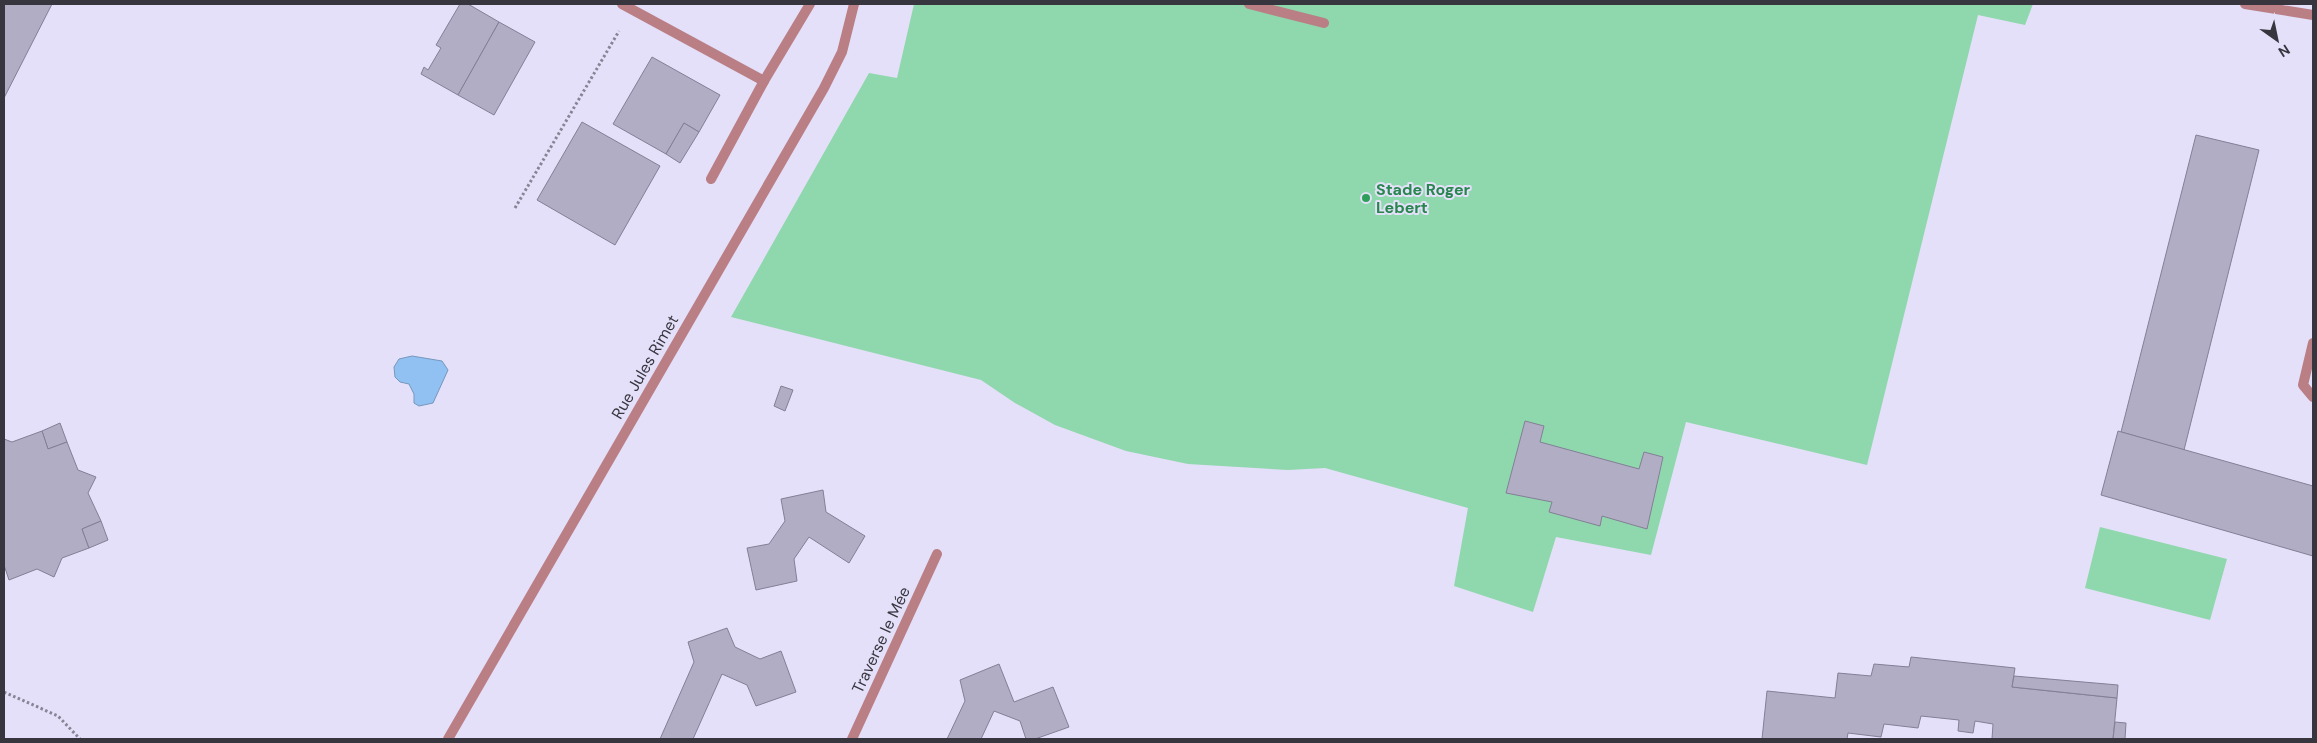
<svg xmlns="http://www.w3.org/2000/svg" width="2317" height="743" viewBox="0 0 2317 743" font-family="'DM Sans',sans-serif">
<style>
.green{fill:#8fd7ac}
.water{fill:#91c1f2;stroke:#7697bc}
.building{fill:#b1adc5;stroke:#837f96}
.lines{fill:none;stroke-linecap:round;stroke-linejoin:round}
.path{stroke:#878495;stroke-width:3;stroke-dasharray:2.5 2.5;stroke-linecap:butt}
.service{stroke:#ba7e85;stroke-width:10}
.minor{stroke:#ba7e85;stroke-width:10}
.leisure-dot{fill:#2e9e5b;stroke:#e4e0f9;stroke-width:2}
.labels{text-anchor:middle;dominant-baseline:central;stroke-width:4;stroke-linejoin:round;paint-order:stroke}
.leisure-label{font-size:16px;font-weight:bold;fill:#27864d;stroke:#e4e0f9;text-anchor:start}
.street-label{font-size:16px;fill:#37363f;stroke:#e4e0f9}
</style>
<rect width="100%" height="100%" fill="#e4e0f9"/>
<g class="green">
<polygon points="914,4 2033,4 2025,25 1978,15 1867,465 1686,422 1651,555 1556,537 1533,612 1454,586 1468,508 1325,468 1288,470 1188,464 1126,451 1055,425 1015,403 981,380 731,317 869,73 897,78"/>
<polygon points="2100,527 2227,559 2210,620 2085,588"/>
</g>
<polygon class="water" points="412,356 442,361 448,370 433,403 419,406 414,403 414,394 409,384 400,382 395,377 394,367 399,359"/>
<g class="building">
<polygon points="4,4 52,4 4,98"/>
<polygon points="460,4 468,4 499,22 458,95 421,74 424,67 428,70 441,48 436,45"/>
<polygon points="499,22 535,42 494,115 458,95"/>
<polygon points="652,57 720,95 699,132 684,123 666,154 613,124"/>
<polygon points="582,122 660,166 615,245 537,200"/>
<polygon points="684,123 699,132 680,163 666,154"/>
<polygon points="2196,135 2259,150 2184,450 2121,432"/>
<polygon points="781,386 793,390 785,411 774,406"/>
<polygon points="1525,421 1544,426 1540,442 1639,469 1644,452 1663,457 1647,529 1602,516 1600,526 1549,512 1552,502 1506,493"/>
<polygon points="60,423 67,442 48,449 42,431"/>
<polygon points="42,431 48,449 67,442 78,470 96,477 88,493 101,521 82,529 89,548 62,558 54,577 37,569 9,580 4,565 4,439 12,442"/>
<polygon points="2118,431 2313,486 2313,556 2101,495"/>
<polygon points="823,490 826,512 865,536 849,563 809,537 794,559 797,581 756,590 747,548 769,544 785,521 781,499"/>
<polygon points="101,521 108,540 89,548 82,529"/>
<polygon points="727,628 735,647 760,659 781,651 796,692 756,706 747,685 722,674 693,739 660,739 694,662 688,642"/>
<polygon points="1911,657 2015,668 2012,687 2117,698 2113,739 1992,739 1993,724 1975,721 1973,733 1958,731 1959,720 1921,716 1918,728 1884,724 1881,737 1848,733 1847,739 1762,739 1767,691 1835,698 1838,673 1871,676 1874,664 1909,667"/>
<polygon points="999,664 1014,702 1053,687 1069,727 1035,739 1026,739 1020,721 994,711 981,739 947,739 965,701 960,680"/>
<polygon points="2014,676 2118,685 2117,698 2012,687"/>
<polygon points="2115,722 2126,723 2125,739 2113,739"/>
</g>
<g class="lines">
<g class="path">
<polyline points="515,208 619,31"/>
<polyline points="4,692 58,716 80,739"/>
</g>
<g class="service">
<polyline points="622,4 764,81"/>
<polyline points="1249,4 1324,23"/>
<polyline points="711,179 764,81 810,4"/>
</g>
<g class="minor">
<polyline points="2245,4 2313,15"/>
<polyline points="2313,343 2303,385 2313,397"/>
<polyline points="448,739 824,88 842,52 854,4"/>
<polyline points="852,739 937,554"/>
</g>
</g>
<circle class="leisure-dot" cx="1366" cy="198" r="5"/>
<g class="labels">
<g class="leisure-label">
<text x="1376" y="189">Stade Roger<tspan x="1376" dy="18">Lebert</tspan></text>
</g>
<g class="street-label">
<text transform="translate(645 367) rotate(-60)">Rue Jules Rimet</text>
<text transform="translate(881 640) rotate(-65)">Traverse le Mée</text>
</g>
</g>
<rect width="2317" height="743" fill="none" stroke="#37363f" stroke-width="10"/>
<g transform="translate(2277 40) rotate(147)" stroke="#e4e0f9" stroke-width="4" paint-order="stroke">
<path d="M0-4L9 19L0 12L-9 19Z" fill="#37363f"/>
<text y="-8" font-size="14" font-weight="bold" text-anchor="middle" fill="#37363f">N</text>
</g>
</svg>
